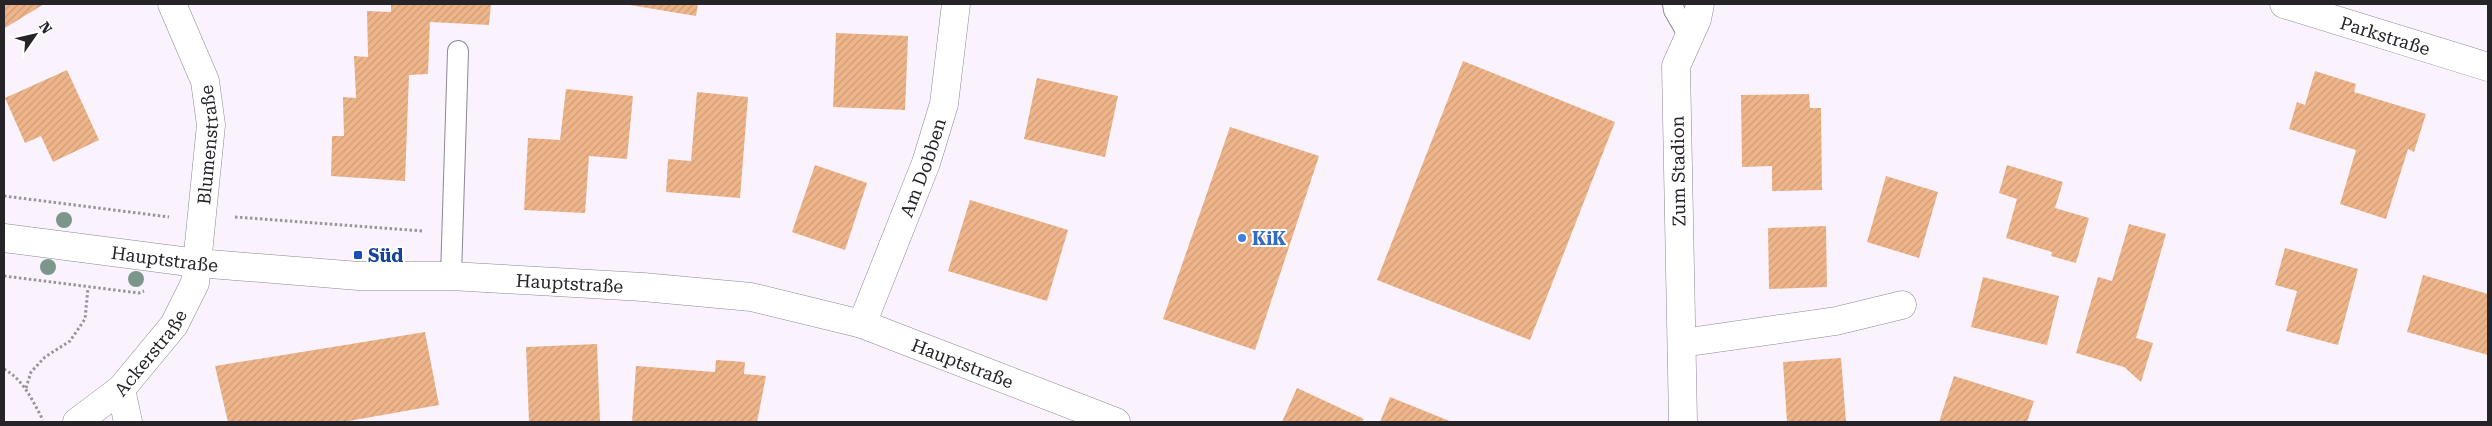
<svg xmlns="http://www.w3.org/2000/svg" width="2492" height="426" viewBox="0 0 2492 426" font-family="'Roboto Serif',serif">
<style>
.building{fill:url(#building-hatch)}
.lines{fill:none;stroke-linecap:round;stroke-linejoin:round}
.service-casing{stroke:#8e8693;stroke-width:22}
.minor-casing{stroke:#8e8693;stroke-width:29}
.secondary-casing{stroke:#8e8693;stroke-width:29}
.path{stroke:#9a959d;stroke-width:3;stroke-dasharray:2.5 2.5;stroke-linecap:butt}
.service{stroke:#fff;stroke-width:20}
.minor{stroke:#fff;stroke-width:28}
.secondary{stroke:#fff;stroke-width:28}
.tree{fill:#7d968c}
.shop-dot{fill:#3f7fe0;stroke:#fff;stroke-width:2}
.transit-dot{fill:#1a4fb4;stroke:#fff;stroke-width:2}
.labels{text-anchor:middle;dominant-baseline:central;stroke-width:4;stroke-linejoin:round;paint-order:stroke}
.street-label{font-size:18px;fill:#272429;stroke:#fff}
.shop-label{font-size:18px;font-weight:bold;fill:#366cbe;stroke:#fff;text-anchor:start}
.transit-label{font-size:18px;font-weight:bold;fill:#164399;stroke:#fff;text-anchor:start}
</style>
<defs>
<pattern id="building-hatch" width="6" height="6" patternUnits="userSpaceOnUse" patternTransform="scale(1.25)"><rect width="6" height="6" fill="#efb58a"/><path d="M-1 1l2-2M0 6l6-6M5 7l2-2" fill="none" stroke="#cd9c77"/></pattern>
</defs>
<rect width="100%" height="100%" fill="#faf3fe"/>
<g class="building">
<polygon points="4,4 44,4 5,28"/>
<polygon points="391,4 491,4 489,25 430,22 428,74 409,75 405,181 331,176 332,136 344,136 343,97 356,98 354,56 368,57 367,11 391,12"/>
<polygon points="624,4 698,4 696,16"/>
<polygon points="836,33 908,36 905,110 833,107"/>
<polygon points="1463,61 1615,122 1530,340 1377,280"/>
<polygon points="67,70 99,140 53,162 41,136 25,143 5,98"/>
<polygon points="2315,71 2356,84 2354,92 2426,114 2414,152 2408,149 2386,219 2340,204 2356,150 2289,129 2297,102 2305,105"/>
<polygon points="1037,78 1118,96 1105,157 1024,139"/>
<polygon points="566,89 633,96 627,159 589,156 585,213 524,210 528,138 560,140"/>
<polygon points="697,92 748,97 740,198 666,192 668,159 691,161"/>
<polygon points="1809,94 1810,108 1821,108 1822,190 1772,191 1772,166 1742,167 1741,95"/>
<polygon points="1230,127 1319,156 1255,350 1163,319"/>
<polygon points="815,165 867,183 845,250 792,232"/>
<polygon points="2007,165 2063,182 2055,208 2089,218 2076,263 2051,256 2052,252 2006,238 2017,199 1999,193"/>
<polygon points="1886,176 1938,192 1919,258 1867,242"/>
<polygon points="970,200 1068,230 1047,301 948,271"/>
<polygon points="2129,224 2166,234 2136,338 2153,343 2141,382 2124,367 2076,353 2098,277 2112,281"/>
<polygon points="1826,226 1827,287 1769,289 1768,228"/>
<polygon points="2285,248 2358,269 2338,345 2286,331 2297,291 2275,285"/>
<polygon points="2423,275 2488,294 2488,355 2407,332"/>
<polygon points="1983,277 2059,296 2047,345 1971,327"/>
<polygon points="425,332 439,405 343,422 228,422 215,366"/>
<polygon points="597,344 600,422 529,422 526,347"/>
<polygon points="1841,358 1846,422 1787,422 1783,362"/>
<polygon points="716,360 745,362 744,374 766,376 757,422 632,422 636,366 715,372"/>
<polygon points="1954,376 2034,401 2027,422 1939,422"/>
<polygon points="1297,388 1364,419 1362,422 1282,422"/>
<polygon points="1390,397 1452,422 1380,422"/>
</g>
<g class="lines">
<defs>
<g id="service">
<polyline points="1673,4 1674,10 1689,36"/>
<polyline points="451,276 458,51"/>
</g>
<g id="minor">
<path id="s1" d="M2284 4 2488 67"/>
<path id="s2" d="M862 324 926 163 944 104 956 4"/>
<polyline points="1682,343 1836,321 1902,305"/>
<polyline points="121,389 128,422"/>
<path id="s3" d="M77 422 121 389 174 325 195 283 211 125 205 81 172 4"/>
<polyline points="1683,422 1676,66 1697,19 1700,4"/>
</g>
<g id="secondary">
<path id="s4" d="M4 238 197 263 359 276H451L643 287 751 297 862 324 1116 422"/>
</g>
</defs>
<use href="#service" class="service-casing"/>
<use href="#minor" class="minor-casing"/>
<use href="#secondary" class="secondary-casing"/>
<g class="path">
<polyline points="4,196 169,217"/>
<polyline points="235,217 423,231"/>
<polyline points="4,276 139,293 144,291"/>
<path d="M4 369C24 380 32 400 43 420"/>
<polyline points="26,388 31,372 45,357 70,341 85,319 88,288"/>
</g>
<use href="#service" class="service"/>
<use href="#minor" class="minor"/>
<use href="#secondary" class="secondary"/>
</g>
<g class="tree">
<circle cx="64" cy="220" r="8"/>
<circle cx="48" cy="267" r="8"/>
<circle cx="136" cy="279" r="8"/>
</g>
<circle class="shop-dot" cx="1242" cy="238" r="5"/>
<rect class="transit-dot" x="353" y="250" width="10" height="10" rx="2.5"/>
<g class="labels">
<g class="street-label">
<text stroke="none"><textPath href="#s1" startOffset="106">Parkstraße</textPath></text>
<text stroke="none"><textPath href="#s3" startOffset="324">Blumenstraße</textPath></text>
<text stroke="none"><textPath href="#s2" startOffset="168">Am Dobben</textPath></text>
<text transform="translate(1678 171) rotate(-91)">Zum Stadion</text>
<text stroke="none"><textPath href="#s4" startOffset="162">Hauptstraße</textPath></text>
<text stroke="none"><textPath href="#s4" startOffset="568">Hauptstraße</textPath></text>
<text stroke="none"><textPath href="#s3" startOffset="102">Ackerstraße</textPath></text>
<text stroke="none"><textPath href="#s4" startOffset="972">Hauptstraße</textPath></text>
</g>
<g class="shop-label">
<text x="1252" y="238">KiK</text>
</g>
<g class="transit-label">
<text x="368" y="255">Süd</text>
</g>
</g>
<rect width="2492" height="426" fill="none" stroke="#272429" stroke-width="10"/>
<g transform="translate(35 35) rotate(56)" stroke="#ffffff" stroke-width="4" paint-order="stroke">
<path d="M0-4L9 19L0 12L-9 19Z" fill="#272429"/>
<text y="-8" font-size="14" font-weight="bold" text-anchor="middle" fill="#272429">N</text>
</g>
</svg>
